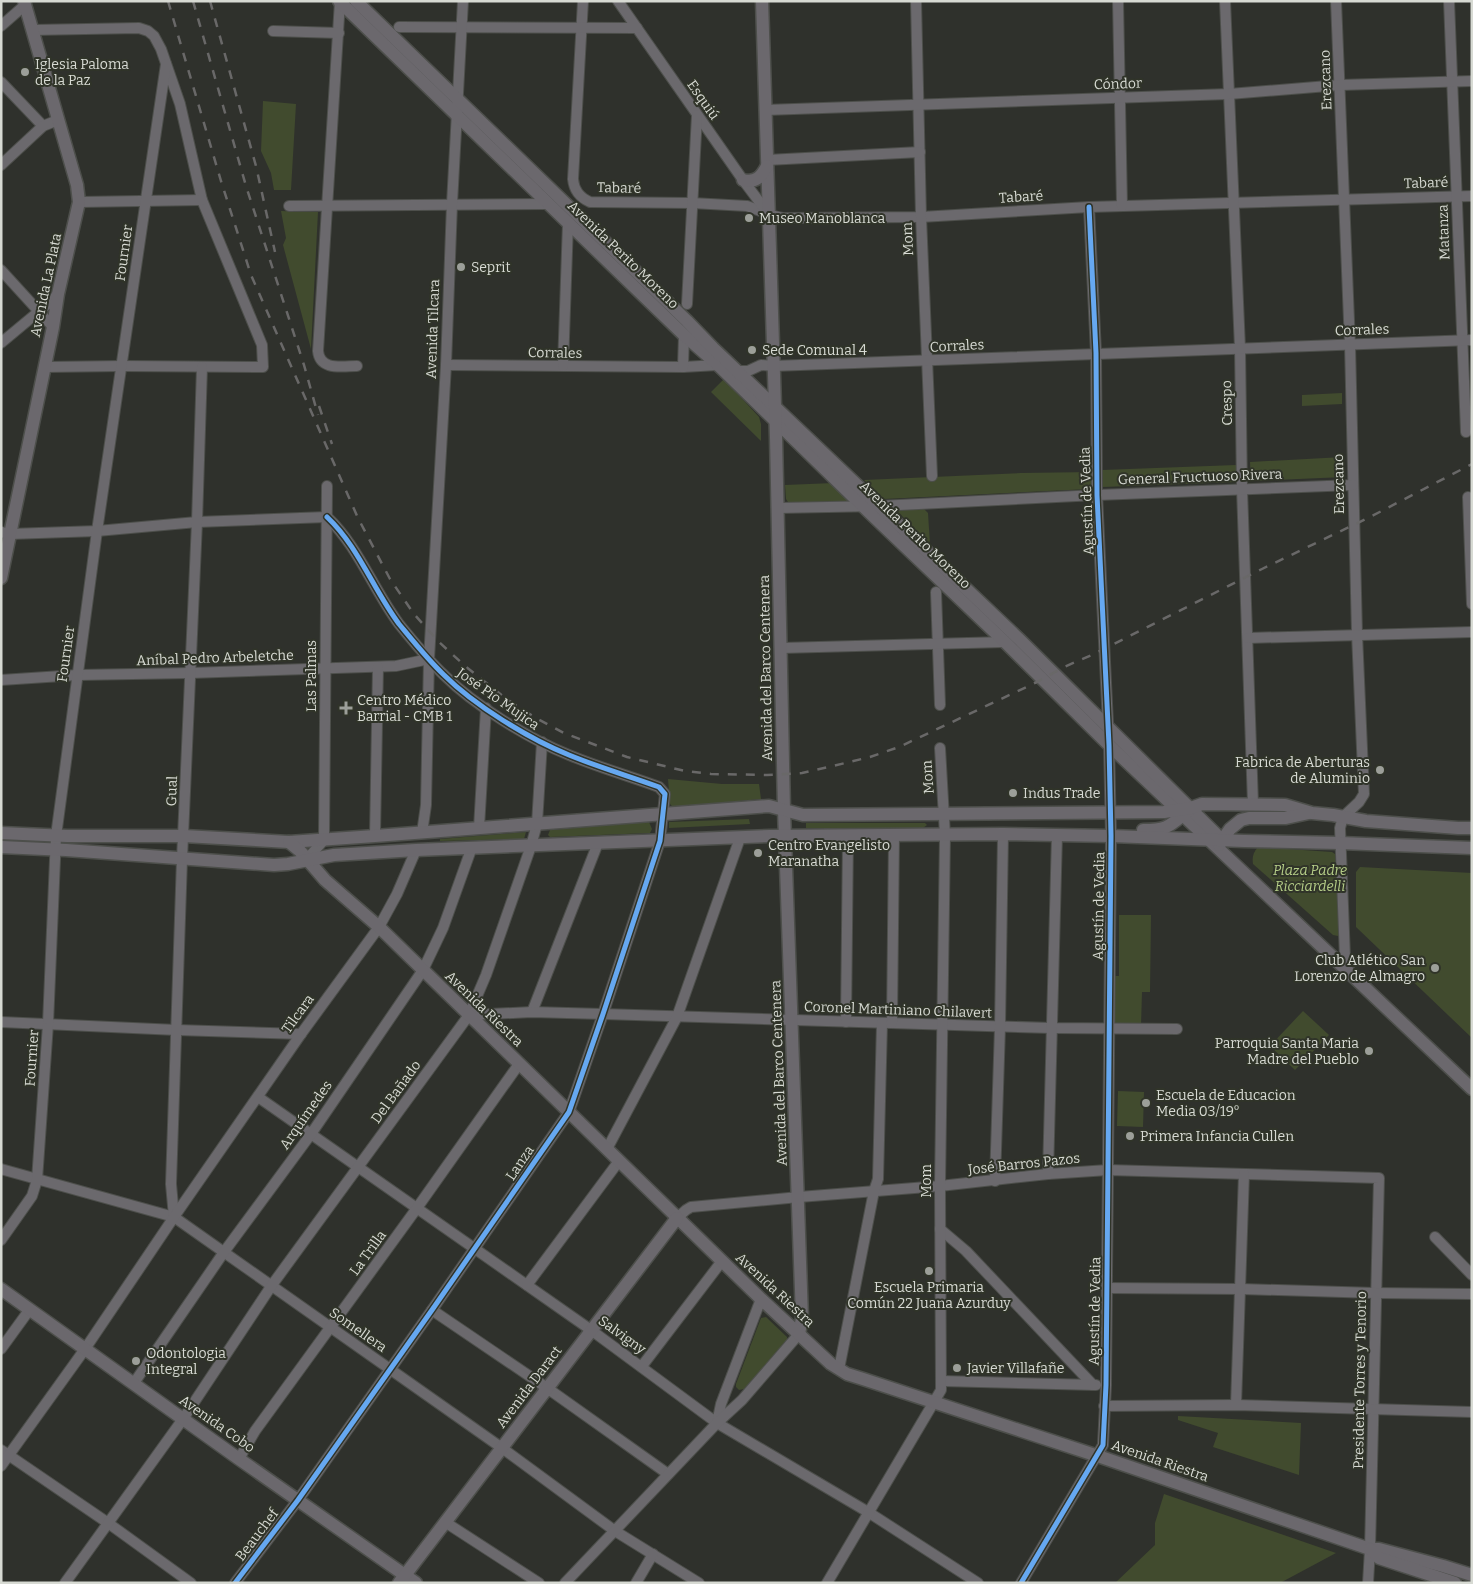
<svg xmlns="http://www.w3.org/2000/svg" width="1473" height="1584" viewBox="0 0 1473 1584" font-family="Bitter,serif">
<style>
.green{fill:#414b2e}
.lines{fill:none;stroke-linecap:round;stroke-linejoin:round}
.minor-casing{stroke:#4d4f4b;stroke-width:12}
.major-casing{stroke:#4d4f4b;stroke-width:15}
.minor{stroke:#6b696d;stroke-width:10}
.major{stroke:#6b686d;stroke-width:12}
.rail{stroke:#696868;stroke-width:2.5;stroke-dasharray:9 9;stroke-linecap:butt}
.cycleway-casing{stroke:#303429;stroke-width:8}
.cycleway{stroke:#66a8f1;stroke-width:5}
.poi-dot{fill:#9c9f99;stroke:#303429;stroke-width:2}
.labels{text-anchor:middle;dominant-baseline:central;stroke-width:4;stroke-linejoin:round;paint-order:stroke}
.poi-label{font-size:14px;fill:#d7dad3;stroke:#303429;text-anchor:start}
.street-label{font-size:14px;fill:#d7dad3;stroke:#303429}
.park-label{font-size:14px;font-style:italic;fill:#b4cc87;stroke:#303429}
</style>
<rect width="100%" height="100%" fill="#2f312c"/>
<g class="green">
<polygon points="263,101 296,104 291,190 274,190 271,173 261,151"/>
<polygon points="281,211 318,212 311,349 283,245 286,238"/>
<polygon points="724,379 759,417 761,424 761,441 711,392"/>
<polygon points="1342,393 1342,404 1302,406 1302,395"/>
<polygon points="1343,457 1344,477 1251,481 1250,462"/>
<polygon points="1236,465 1237,482 1103,487 1102,470"/>
<polygon points="1093,472 1092,487 1090,489 884,499 864,480 1021,473"/>
<polygon points="834,483 852,501 792,503 788,502 786,499 785,485"/>
<polygon points="923,508 928,513 930,544 896,510"/>
<polygon points="668,779 722,784 759,784 761,799 673,807 670,804"/>
<polygon points="749,819 750,824 669,828 669,822"/>
<polygon points="649,822 652,829 650,833 550,837 548,835 550,830"/>
<polygon points="806,823 925,823 927,825 923,828 806,828"/>
<polygon points="526,832 524,839 440,841 440,839"/>
<path d="M1258 847 1332 852 1335 854 1340 934 1338 936 1333 935 1253 864C1252 857 1253 853 1258 847Z"/>
<polygon points="1360,867 1472,873 1472,1038 1356,927 1356,872"/>
<polygon points="1119,915 1151,915 1150,992 1142,992 1141,1026 1111,1025 1113,976 1119,976"/>
<polygon points="1303,1011 1329,1035 1295,1070 1270,1046"/>
<polygon points="1118,1091 1144,1092 1143,1127 1117,1126"/>
<polygon points="766,1317 787,1337 787,1344 744,1389 739,1390 736,1387 736,1384 761,1318"/>
<polygon points="1178,1416 1301,1423 1299,1475 1213,1447 1218,1433 1178,1420"/>
<polygon points="1164,1494 1336,1553 1280,1583 1115,1583 1155,1545 1155,1523"/>
</g>
<g class="lines">
<defs>
<g id="minor">
<path d="M340 1 318 351C320 371 342 366 357 366"/>
<path d="M583 1 573 179C574 190 579 197 590 202L692 203 747 206 774 216 783 218 921 217 1089 207 1472 196"/>
<polyline points="618,1 743,180 767,212"/>
<polyline points="916,1 921,217 932,476"/>
<polyline points="1118,1 1122,206"/>
<polyline points="1225,1 1240,348 1242,489 1253,804"/>
<polyline points="1336,1 1350,345 1357,634 1364,794 1359,802 1343,817 1340,828 1345,958"/>
<polyline points="1449,1 1466,432"/>
<polyline points="1,26 25,5"/>
<polyline points="399,27 637,28"/>
<polyline points="32,30 139,28 148,31 154,36 161,49 180,104 202,200 262,345 263,367 122,366 44,367"/>
<polyline points="273,31 339,33"/>
<polyline points="1,82 43,126"/>
<polyline points="765,110 1229,94 1340,85 1472,81"/>
<polyline points="767,160 920,152"/>
<polyline points="1,165 43,126 58,120"/>
<polyline points="79,202 202,200"/>
<polyline points="289,206 548,204"/>
<polyline points="1,270 53,327"/>
<polyline points="687,304 697,115"/>
<polyline points="1,343 49,303 58,294"/>
<polyline points="446,365 683,367 718,365 738,371 748,371 761,365 773,366 1472,340"/>
<polyline points="563,366 568,223"/>
<polyline points="683,367 684,335"/>
<polyline points="1468,497 1472,604"/>
<polyline points="777,508 879,506 1097,495 1353,485"/>
<polyline points="1,532 10,534 97,531 197,522 327,517"/>
<polyline points="936,592 940,705"/>
<polyline points="1248,638 1472,632"/>
<polyline points="781,648 1005,642"/>
<polyline points="1,680 77,675 190,673 396,666 429,659"/>
<polyline points="479,828 486,708"/>
<polyline points="422,833 426,805 429,659 446,365 452,204 463,1"/>
<polyline points="375,836 378,667"/>
<polyline points="307,859 324,840 327,486"/>
<polyline points="532,1012 598,843"/>
<polyline points="469,1015 532,1012 603,1014 1052,1028 1177,1029"/>
<polyline points="1,1022 177,1030 301,1034"/>
<polyline points="846,1022 848,836"/>
<polyline points="892,1023 894,835"/>
<polyline points="258,1097 591,1330 717,1423 868,1512 978,1583"/>
<polyline points="607,1149 677,1017 740,838"/>
<polyline points="1,1169 174,1217 502,1448 615,1531 699,1583"/>
<polyline points="1048,1174 1057,835"/>
<polyline points="995,1181 1000,1027 1003,834"/>
<polyline points="174,1217 171,1184 182,859 197,522 202,367"/>
<polyline points="677,1218 686,1210 691,1207 799,1197 940,1186 1048,1174 1108,1170 1379,1178 1370,1549 1368,1583"/>
<polyline points="940,1229 966,1251 1093,1385"/>
<polyline points="1435,1237 1472,1275"/>
<polyline points="1,1240 32,1196 37,1180 48,1024 56,836 97,531 166,64"/>
<polyline points="527,1285 619,1161"/>
<polyline points="1106,1288 1241,1289 1375,1293 1472,1294"/>
<polyline points="432,1310 547,1388 668,1474"/>
<polyline points="1,1349 30,1309"/>
<polyline points="642,1366 722,1261"/>
<polyline points="839,1369 874,1191 878,1179 882,1023"/>
<polyline points="942,1381 1096,1385"/>
<polyline points="134,1383 224,1252 311,1134 423,970 443,928 472,847"/>
<polyline points="1236,1405 1244,1174"/>
<polyline points="1104,1406 1236,1405 1472,1412"/>
<polyline points="717,1423 721,1404 761,1299"/>
<polyline points="1,1450 108,1523 191,1583"/>
<polyline points="239,1459 255,1431 417,1208 519,1064"/>
<polyline points="1,1466 85,1349 174,1217 301,1034 379,927 397,894 416,850"/>
<polyline points="445,1522 539,1583"/>
<polyline points="65,1583 183,1419 272,1285 469,1015 486,975 531,846 537,824 542,742"/>
<path d="M235 1583 298 1500 432 1310 569 1112 603 1014 660 841 665 794 659 787C629 776 598 767 569 755 529 739 474 705 444 675 428 660 413 641 399 624 373 589 358 546 327 517"/>
<polyline points="565,1583 717,1423 742,1400 799,1334"/>
<polyline points="636,1583 653,1554"/>
<polyline points="827,1583 941,1390 940,1186 945,835 940,748"/>
<polyline points="1021,1583 1103,1445 1106,1385 1111,836 1109,745 1097,495 1096,353 1089,207"/>
</g>
<g id="major">
<polyline points="339,1 684,335 718,365 872,515 1005,642 1109,745 1472,1089"/>
<polyline points="356,1 687,321 713,348 1020,640 1216,834"/>
<polyline points="762,1 776,437 784,810 802,1318 799,1334"/>
<path d="M743 180C756 183 761 177 767 166"/>
<polyline points="1,578 53,327 58,294 79,202 77,185 24,1"/>
<path d="M1143 830C1169 830 1169 826 1189 810"/>
<polyline points="1,833 67,836 184,836 289,842 375,836 769,806 803,815 1164,812 1191,808 1202,804 1285,805 1312,813 1333,815 1366,821 1458,828 1472,828"/>
<polyline points="289,842 300,851 325,880 379,927 761,1299 831,1364 847,1374 863,1379 1098,1456 1370,1549 1379,1549 1443,1566 1472,1575"/>
<polyline points="1219,845 1230,829 1241,820 1249,818 1286,818 1309,813"/>
<polyline points="1,847 66,850 274,865 288,864 334,855 416,850 770,836 1003,834 1111,836 1244,841 1340,843 1472,848"/>
<polyline points="1,1289 239,1459 416,1583"/>
<polyline points="1370,1549 1379,1558 1455,1583"/>
<polyline points="399,1583 677,1218"/>
</g>
</defs>
<use href="#minor" class="minor-casing"/>
<use href="#major" class="major-casing"/>
<use href="#minor" class="minor"/>
<use href="#major" class="major"/>
<g class="rail">
<polyline points="168,1 221,181 251,275 358,518 390,579 414,614 439,642 465,666 508,700 536,718 564,733 627,757 685,771 711,774 767,775 802,773 833,766 870,757 899,747 1037,682 1064,667 1094,654 1262,569 1370,517 1472,464"/>
<polyline points="193,1 246,186 304,365 318,415"/>
<polyline points="210,1 256,166 275,252"/>
<polyline points="319,406 332,444"/>
</g>
<defs>
<g id="cycleway">
<path d="M235 1583 298 1500 432 1310 569 1112 603 1014 660 841 665 794 659 787C629 776 598 767 569 755 529 739 474 705 444 675 428 660 413 641 399 624 373 589 358 546 327 517"/>
<polyline points="1021,1583 1103,1445 1106,1385 1111,836 1109,745 1097,495 1096,353 1089,207"/>
</g>
</defs>
<use href="#cycleway" class="cycleway-casing"/>
<use href="#cycleway" class="cycleway"/>
</g>
<g class="poi-dot">
<circle cx="25" cy="72" r="5"/>
<circle cx="749" cy="218" r="5"/>
<circle cx="461" cy="267" r="5"/>
<circle cx="752" cy="350" r="5"/>
<path d="M343.5 700.5h5v5h5v5h-5v5h-5v-5h-5v-5h5z"/>
<circle cx="1380" cy="770" r="5"/>
<circle cx="1013" cy="793" r="5"/>
<circle cx="758" cy="853" r="5"/>
<circle cx="1435" cy="968" r="5"/>
<circle cx="1369" cy="1051" r="5"/>
<circle cx="1146" cy="1103" r="5"/>
<circle cx="1130" cy="1136" r="5"/>
<circle cx="929" cy="1271" r="5"/>
<circle cx="136" cy="1361" r="5"/>
<circle cx="957" cy="1368" r="5"/>
</g>
<g class="labels">
<g class="poi-label">
<text x="35" y="64">Iglesia Paloma<tspan x="35" dy="16">de la Paz</tspan></text>
<text x="759" y="218">Museo Manoblanca</text>
<text x="471" y="267">Seprit</text>
<text x="762" y="350">Sede Comunal 4</text>
<text x="357" y="700">Centro Médico<tspan x="357" dy="16">Barrial - CMB 1</tspan></text>
<text x="1370" y="762" text-anchor="end">Fabrica de Aberturas<tspan x="1370" dy="16">de Aluminio</tspan></text>
<text x="1023" y="793">Indus Trade</text>
<text x="768" y="845">Centro Evangelisto<tspan x="768" dy="16">Maranatha</tspan></text>
<text x="1425" y="960" text-anchor="end">Club Atlético San<tspan x="1425" dy="16">Lorenzo de Almagro</tspan></text>
<text x="1359" y="1043" text-anchor="end">Parroquia Santa Maria<tspan x="1359" dy="16">Madre del Pueblo</tspan></text>
<text x="1156" y="1095">Escuela de Educacion<tspan x="1156" dy="16">Media 03/19°</tspan></text>
<text x="1140" y="1136">Primera Infancia Cullen</text>
<text x="929" y="1287" text-anchor="middle">Escuela Primaria<tspan x="929" dy="16">Común 22 Juana Azurduy</tspan></text>
<text x="146" y="1353">Odontologia<tspan x="146" dy="16">Integral</tspan></text>
<text x="967" y="1368">Javier Villafañe</text>
</g>
<g class="street-label">
<text transform="translate(1326 80) rotate(-92)">Erezcano</text>
<text transform="translate(1118 84) rotate(-2)">Cóndor</text>
<text transform="translate(703 100) rotate(55)">Esquiú</text>
<text transform="translate(1426 183) rotate(-2)">Tabaré</text>
<text transform="translate(619 188) rotate(1)">Tabaré</text>
<text transform="translate(1021 197) rotate(-3)">Tabaré</text>
<text transform="translate(1444 232) rotate(-92)">Matanza</text>
<text transform="translate(908 239) rotate(-93)">Mom</text>
<text transform="translate(124 253) rotate(-82)">Fournier</text>
<text transform="translate(623 255) rotate(44)">Avenida Perito Moreno</text>
<text transform="translate(46 285) rotate(-78)">Avenida La Plata</text>
<text transform="translate(433 329) rotate(-88)">Avenida Tilcara</text>
<text transform="translate(1362 330) rotate(-2)">Corrales</text>
<text transform="translate(957 346) rotate(-3)">Corrales</text>
<text transform="translate(555 353) rotate(1)">Corrales</text>
<text transform="translate(1227 403) rotate(-91)">Crespo</text>
<text transform="translate(1200 477) rotate(-2)">General Fructuoso Rivera</text>
<text transform="translate(1339 484) rotate(-91)">Erezcano</text>
<text transform="translate(1087 501) rotate(-92)">Agustín de Vedia</text>
<text transform="translate(915 535) rotate(44)">Avenida Perito Moreno</text>
<text transform="translate(66 654) rotate(-82)">Fournier</text>
<text transform="translate(215 658) rotate(-2)">Aníbal Pedro Arbeletche</text>
<text transform="translate(766 668) rotate(-91)">Avenida del Barco Centenera</text>
<text transform="translate(311 676) rotate(-90)">Las Palmas</text>
<text transform="translate(498 699) rotate(35)">José Pío Mujica</text>
<text transform="translate(928 777) rotate(-94)">Mom</text>
<text transform="translate(172 791) rotate(-88)">Gual</text>
<text transform="translate(1099 906) rotate(-89)">Agustín de Vedia</text>
<text transform="translate(484 1009) rotate(44)">Avenida Riestra</text>
<text transform="translate(898 1010) rotate(2)">Coronel Martiniano Chilavert</text>
<text transform="translate(298 1014) rotate(-54)">Tilcara</text>
<text transform="translate(32 1058) rotate(-86)">Fournier</text>
<text transform="translate(779 1073) rotate(-92)">Avenida del Barco Centenera</text>
<text transform="translate(396 1092) rotate(-54)">Del Bañado</text>
<text transform="translate(306 1115) rotate(-55)">Arquímedes</text>
<text transform="translate(520 1163) rotate(-56)">Lanza</text>
<text transform="translate(1024 1164) rotate(-6)">José Barros Pazos</text>
<text transform="translate(926 1181) rotate(-90)">Mom</text>
<text transform="translate(368 1253) rotate(-54)">La Trilla</text>
<text transform="translate(775 1290) rotate(43)">Avenida Riestra</text>
<text transform="translate(1095 1311) rotate(-89)">Agustín de Vedia</text>
<text transform="translate(358 1330) rotate(35)">Somellera</text>
<text transform="translate(622 1335) rotate(36)">Salvigny</text>
<text transform="translate(1360 1380) rotate(-89)">Presidente Torres y Tenorio</text>
<text transform="translate(529 1387) rotate(-53)">Avenida Daract</text>
<text transform="translate(217 1424) rotate(35)">Avenida Cobo</text>
<text transform="translate(1160 1461) rotate(19)">Avenida Riestra</text>
<text transform="translate(257 1535) rotate(-53)">Beauchef</text>
</g>
<g class="park-label">
<text x="1310" y="870">Plaza Padre<tspan x="1310" dy="16">Ricciardelli</tspan></text>
</g>
</g>
<rect width="1473" height="1584" fill="none" stroke="#d7dad3" stroke-width="5"/>
</svg>
